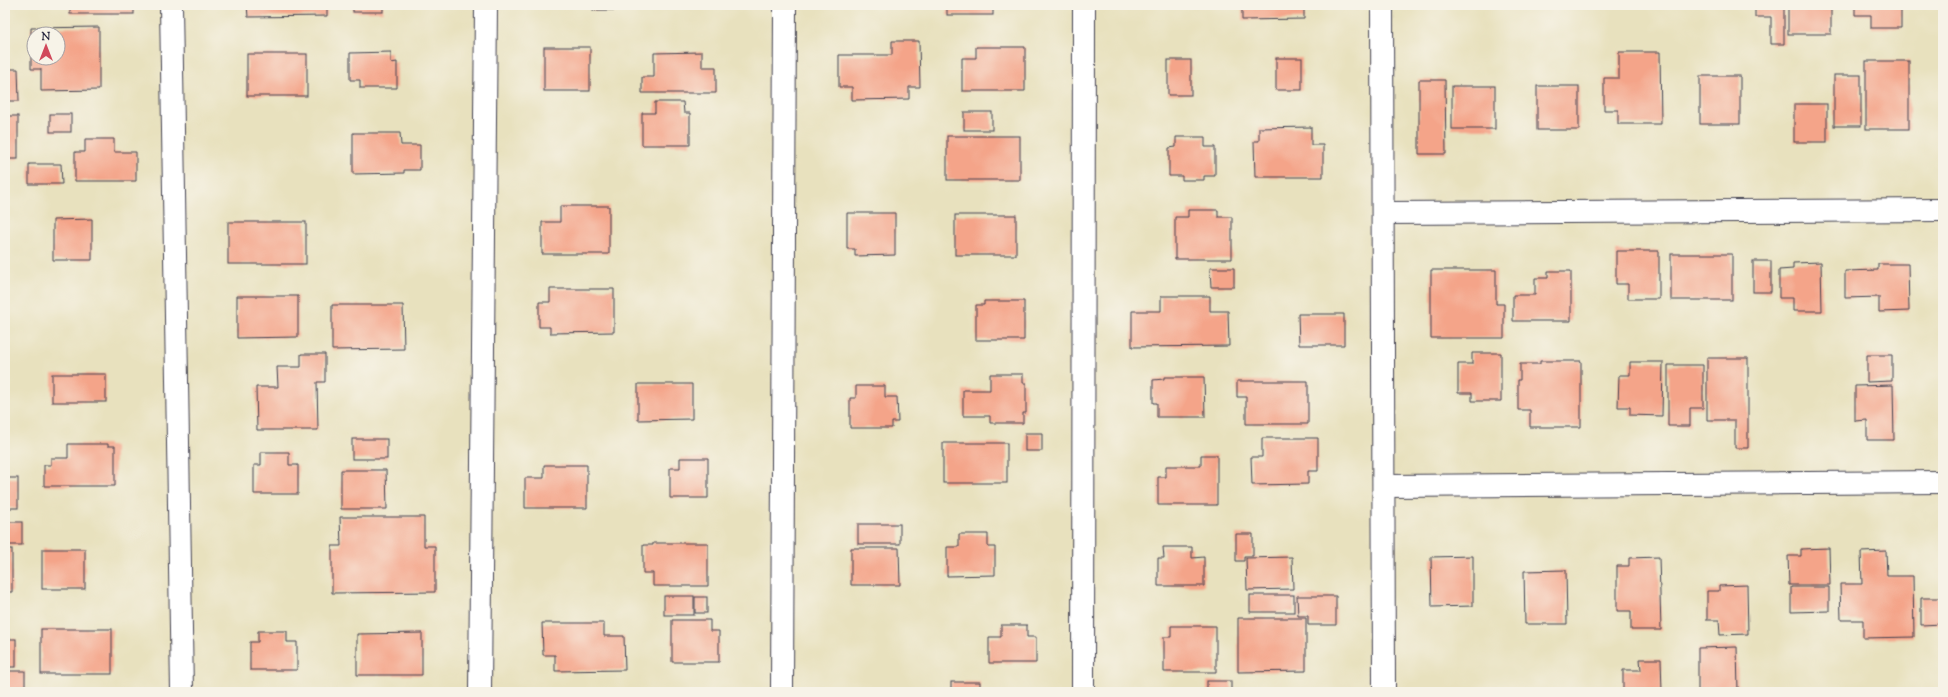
<svg xmlns="http://www.w3.org/2000/svg" width="1948" height="697" viewBox="0 0 1948 697" font-family="'Sorts Mill Goudy',serif">
<style>
.building{fill:#f4a489;fill-rule:evenodd}
.lines{fill:none;stroke-linecap:round;stroke-linejoin:round}
.minor-casing{stroke:#403f4f;stroke-width:24}
.minor{stroke:#fff;stroke-width:22}
</style>
<rect width="100%" height="100%" fill="#f7f3e8"/>
<filter id="ink" filterUnits="userSpaceOnUse"><feTurbulence type="fractalNoise" baseFrequency=".025" numOctaves="2"/><feDisplacementMap in="SourceGraphic" scale="8" xChannelSelector="R" yChannelSelector="G"/><feConvolveMatrix kernelMatrix="1 2 1 2 8 2 1 2 1" color-interpolation-filters="sRGB"/></filter>
<filter id="wash" filterUnits="userSpaceOnUse"><feTurbulence type="fractalNoise" baseFrequency=".012" numOctaves="4" result="noise"/><feDisplacementMap in="SourceGraphic" scale="16" xChannelSelector="R" yChannelSelector="G"/><feGaussianBlur stdDeviation="0.9" result="paint"/><feColorMatrix in="noise" values="0 0 0 0 0 0 0 0 0 0 0 0 0 0 0 0 0 1.4 0 .05"/><feComposite in="paint" operator="in"/></filter>
<g filter="url(#wash)">
<rect width="100%" height="100%" fill="#e8e1be"/>
<g id="blocks">
<g class="building">
<rect x="70" y="5" width="64" height="9"/>
<polygon points="247,5 327,5 327,16 248,17"/>
<rect x="353" y="5" width="30" height="7"/>
<rect x="593" y="5" width="33" height="5"/>
<rect x="947" y="5" width="46" height="10"/>
<polygon points="1242,5 1304,5 1304,19 1242,20"/>
<polygon points="1755,5 1784,5 1784,44 1771,44 1771,17 1755,17"/>
<rect x="1788" y="5" width="43" height="29"/>
<polygon points="1855,5 1901,5 1901,28 1871,28 1871,15 1855,15"/>
<path d="M99 27V90L41 91V69H31V28ZM34 34H58V58H34Z"/>
<polygon points="892,41 919,41 920,87 909,87 909,99 852,100 852,87 839,87 839,55 892,55"/>
<rect x="544" y="47" width="46" height="44"/>
<polygon points="976,47 1025,47 1025,91 962,91 962,58 976,58"/>
<polygon points="391,52 391,63 397,62 397,88 360,88 360,80 350,80 350,53"/>
<polygon points="702,52 702,67 716,67 716,93 642,93 642,77 654,77 654,53"/>
<polygon points="1619,52 1660,52 1661,124 1618,124 1618,110 1604,110 1604,78 1619,78"/>
<rect x="247" y="54" width="60" height="42"/>
<rect x="1276" y="58" width="26" height="32"/>
<rect x="1168" y="60" width="23" height="35"/>
<rect x="1866" y="61" width="43" height="68"/>
<polygon points="5,69 18,69 19,101 5,101"/>
<rect x="1834" y="75" width="27" height="51"/>
<rect x="1700" y="76" width="40" height="48"/>
<polygon points="1419,80 1445,80 1446,154 1419,154"/>
<rect x="1452" y="86" width="43" height="43"/>
<rect x="1537" y="86" width="42" height="44"/>
<polygon points="655,102 683,102 684,113 690,113 690,145 642,145 642,113 655,113"/>
<rect x="1794" y="104" width="33" height="38"/>
<rect x="964" y="112" width="28" height="18"/>
<rect x="50" y="114" width="21" height="18"/>
<rect x="5" y="116" width="13" height="43"/>
<polygon points="1311,127 1311,145 1323,145 1323,177 1255,177 1254,141 1259,141 1259,128"/>
<polygon points="353,133 400,133 401,145 420,145 420,170 404,170 404,173 353,174"/>
<rect x="947" y="136" width="73" height="44"/>
<polygon points="1176,137 1205,137 1205,147 1215,147 1215,176 1204,176 1204,180 1182,180 1182,176 1169,176 1169,148 1176,147"/>
<polygon points="85,139 114,139 114,152 136,152 136,181 75,181 75,152 85,152"/>
<polygon points="29,164 61,164 62,184 29,184"/>
<polygon points="560,206 609,206 609,254 542,254 542,222 560,222"/>
<polygon points="1188,210 1218,210 1218,217 1232,217 1232,259 1175,259 1175,217 1188,217"/>
<polygon points="847,213 895,213 895,255 855,256 855,249 847,249"/>
<rect x="955" y="215" width="61" height="40"/>
<polygon points="92,219 92,260 53,260 53,220"/>
<rect x="228" y="222" width="78" height="42"/>
<polygon points="1616,251 1659,251 1659,299 1628,299 1628,284 1616,284"/>
<rect x="1671" y="254" width="61" height="46"/>
<rect x="1753" y="261" width="18" height="31"/>
<polygon points="1821,262 1822,311 1793,311 1793,298 1779,298 1779,270 1793,269 1793,263"/>
<polygon points="1878,264 1908,264 1909,311 1879,312 1879,297 1845,298 1845,271 1878,270"/>
<polygon points="1210,268 1234,268 1234,287 1211,287"/>
<polygon points="1431,270 1496,270 1496,304 1504,304 1504,338 1431,338"/>
<polygon points="1548,271 1571,271 1571,321 1513,321 1513,295 1535,295 1535,278 1548,278"/>
<polygon points="550,289 614,289 614,332 550,333 550,327 539,327 539,302 550,302"/>
<polygon points="237,296 298,296 298,337 237,338"/>
<polygon points="1161,296 1210,296 1210,311 1228,311 1229,346 1132,347 1132,311 1161,311"/>
<polygon points="984,301 1024,301 1024,340 976,340 976,305 984,305"/>
<polygon points="332,305 403,305 404,349 332,350"/>
<polygon points="1298,314 1344,314 1344,345 1299,345"/>
<polygon points="1472,353 1501,353 1501,401 1472,401 1472,393 1458,393 1458,364 1472,364"/>
<polygon points="301,354 325,354 325,382 317,382 318,430 257,430 256,387 278,387 277,367 301,367"/>
<polygon points="1867,355 1892,355 1892,381 1867,382"/>
<polygon points="1707,358 1748,358 1748,448 1735,448 1735,420 1707,420"/>
<polygon points="1540,361 1581,361 1581,427 1530,427 1530,410 1518,410 1518,380 1520,380 1520,364 1540,364"/>
<polygon points="1630,362 1663,362 1662,416 1630,415 1630,407 1618,407 1619,375 1630,375"/>
<polygon points="1668,365 1703,365 1703,408 1690,408 1690,426 1668,426"/>
<rect x="52" y="374" width="54" height="28"/>
<polygon points="990,374 1023,374 1023,383 1026,383 1026,413 1023,413 1023,423 990,423 990,416 963,416 963,390 990,390"/>
<polygon points="1164,377 1204,377 1205,417 1157,417 1157,403 1153,403 1153,380 1164,379"/>
<polygon points="1237,381 1308,381 1308,424 1246,424 1246,397 1237,397"/>
<polygon points="638,384 692,384 692,419 638,420"/>
<polygon points="1893,385 1894,440 1867,440 1867,420 1855,421 1855,386"/>
<polygon points="856,386 885,386 885,397 897,397 898,422 892,422 892,428 850,428 850,398 856,398"/>
<rect x="1025" y="433" width="17" height="18"/>
<polygon points="1262,438 1318,438 1318,471 1308,471 1308,484 1252,485 1251,457 1262,457"/>
<rect x="352" y="439" width="35" height="20"/>
<rect x="943" y="443" width="64" height="40"/>
<polygon points="68,444 108,444 108,446 115,446 115,486 44,486 44,465 51,465 51,458 68,458"/>
<polygon points="261,452 289,452 289,465 298,465 298,494 254,494 254,465 261,465"/>
<polygon points="1201,455 1217,455 1217,505 1158,505 1158,477 1166,477 1166,466 1201,466"/>
<polygon points="680,458 708,458 708,498 670,498 670,468 680,468"/>
<polygon points="544,465 587,465 587,508 525,508 525,478 544,478"/>
<polygon points="341,470 386,470 387,509 341,509"/>
<rect x="5" y="478" width="13" height="30"/>
<polygon points="340,517 424,517 424,546 435,546 435,592 332,593 332,546 341,546"/>
<rect x="5" y="522" width="17" height="23"/>
<rect x="858" y="524" width="42" height="20"/>
<polygon points="959,534 988,534 988,547 995,547 995,575 947,576 947,547 959,547"/>
<polygon points="1236,534 1253,534 1253,556 1244,556 1244,561 1236,561"/>
<polygon points="653,543 708,543 708,586 653,586 653,573 643,573 643,545 653,545"/>
<polygon points="1163,547 1192,547 1192,558 1204,557 1204,586 1158,586 1158,558 1164,558"/>
<polygon points="851,548 899,548 900,585 851,585"/>
<polygon points="1829,548 1830,585 1789,585 1788,556 1801,556 1801,549"/>
<rect x="5" y="549" width="7" height="43"/>
<rect x="42" y="549" width="43" height="40"/>
<polygon points="1886,551 1887,576 1913,576 1914,637 1863,638 1863,620 1841,620 1840,584 1862,584 1861,552"/>
<polygon points="1473,556 1473,606 1432,607 1431,557"/>
<polygon points="1292,557 1293,589 1247,590 1246,558"/>
<polygon points="1659,557 1661,630 1631,630 1631,611 1617,611 1617,566 1629,566 1629,558"/>
<polygon points="1566,570 1567,624 1525,624 1524,571"/>
<polygon points="1747,585 1748,634 1720,635 1719,620 1707,620 1707,591 1719,591 1719,586"/>
<polygon points="1791,587 1829,587 1829,611 1791,612"/>
<rect x="1250" y="595" width="44" height="17"/>
<rect x="664" y="596" width="30" height="19"/>
<polygon points="1297,596 1336,596 1336,625 1308,625 1308,616 1298,616"/>
<rect x="695" y="597" width="12" height="16"/>
<polygon points="1921,598 1943,598 1943,624 1921,625"/>
<polygon points="1238,618 1306,618 1306,671 1238,672"/>
<polygon points="672,620 710,620 710,631 719,631 719,662 672,662"/>
<polygon points="542,623 604,623 604,636 624,636 625,670 555,671 555,655 543,655"/>
<polygon points="1001,625 1027,625 1027,637 1036,637 1036,663 989,663 989,637 1001,637"/>
<polygon points="1171,626 1216,626 1216,672 1164,672 1164,637 1171,637"/>
<rect x="41" y="629" width="71" height="45"/>
<polygon points="258,631 287,631 287,642 297,642 297,670 250,670 250,642 258,642"/>
<polygon points="422,633 422,675 357,675 357,634"/>
<rect x="5" y="639" width="11" height="28"/>
<polygon points="1737,647 1738,692 1698,692 1698,648"/>
<polygon points="1640,659 1661,659 1662,692 1623,692 1623,670 1641,670"/>
<rect x="5" y="671" width="20" height="18"/>
<rect x="1207" y="681" width="24" height="11"/>
<rect x="951" y="682" width="29" height="10"/>
</g>
</g>
</g>
<g filter="url(#ink)">
<use href="#blocks" fill-opacity="0" stroke="#403f4f" stroke-width="1"/>
<g class="lines">
<defs>
<g id="minor">
<polyline points="171,5 182,692"/>
<polyline points="1382,5 1384,692"/>
<polyline points="1383,213 1943,210"/>
<polyline points="1384,486 1943,482"/>
<polyline points="480,692 486,5"/>
<polyline points="782,692 785,5"/>
<polyline points="1083,692 1084,5"/>
</g>
</defs>
<use href="#minor" class="minor-casing"/>
<use href="#minor" class="minor"/>
</g>
</g>
<rect width="1948" height="697" fill="none" stroke="#f7f3e8" stroke-width="20"/>
<g transform="translate(46 46)"><circle r="19" fill="#f7f3e8" stroke="#a29fa3"/>
<path d="M0-3L7 15L0 10L-7 15Z" fill="#d1495b"/>
<text y="-6" font-size="11" font-weight="bold" text-anchor="middle" fill="#22223b">N</text>
</g>
</svg>
